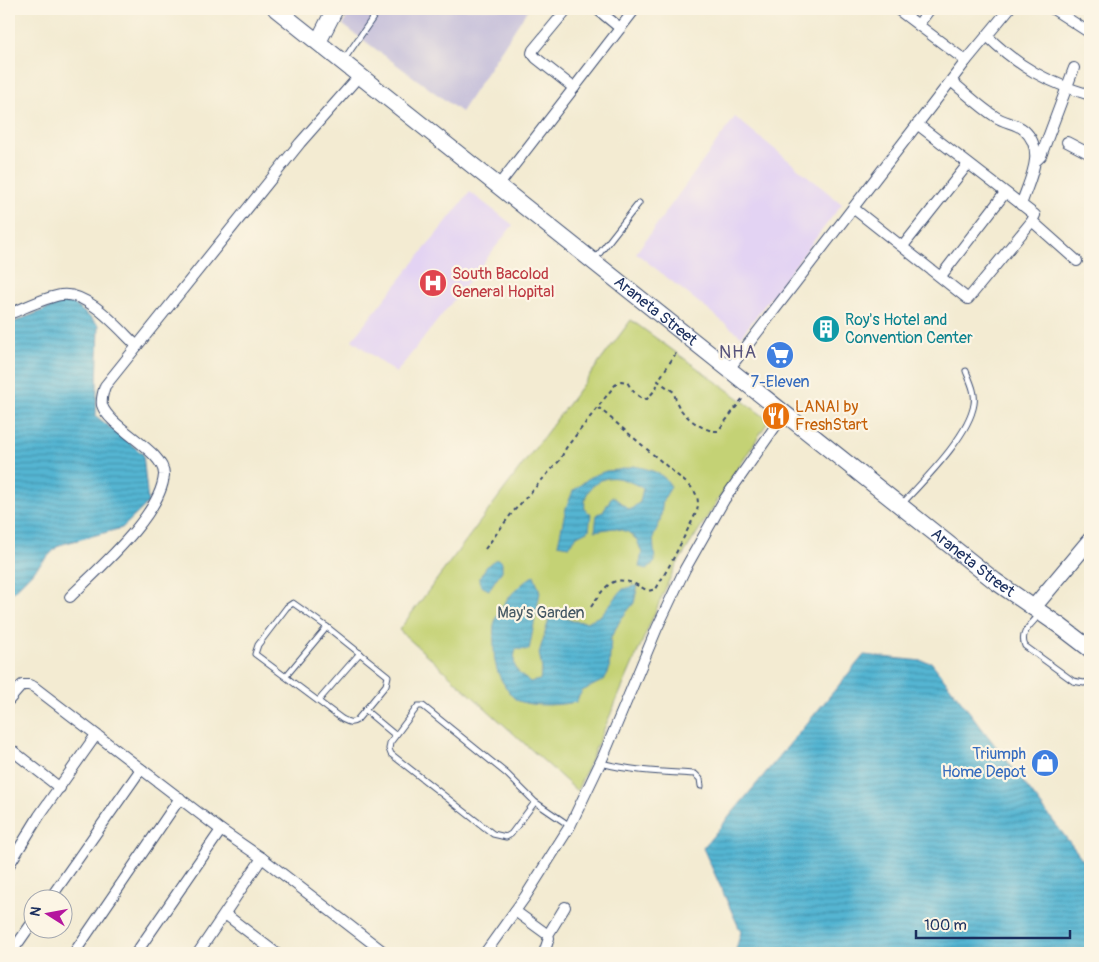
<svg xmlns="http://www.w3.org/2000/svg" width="1099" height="962" viewBox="0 0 1099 962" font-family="Pangolin,sans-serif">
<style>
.built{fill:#e3d3f3}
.industrial{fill:#c6c0da}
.green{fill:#c4d274;stroke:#708069}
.water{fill:url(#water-rules);stroke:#387298}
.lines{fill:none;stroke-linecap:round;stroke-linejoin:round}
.lane-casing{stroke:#3b4b6f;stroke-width:7}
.street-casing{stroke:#3b4b6f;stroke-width:12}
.secondary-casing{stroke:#3b4b6f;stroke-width:17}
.primary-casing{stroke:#3b4b6f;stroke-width:18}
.path{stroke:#3b4b6f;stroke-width:2;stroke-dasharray:4 4;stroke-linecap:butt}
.lane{stroke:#fff;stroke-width:5}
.street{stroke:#fff;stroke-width:10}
.secondary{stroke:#fff;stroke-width:15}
.primary{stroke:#fff;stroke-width:16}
.labels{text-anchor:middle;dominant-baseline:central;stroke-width:4.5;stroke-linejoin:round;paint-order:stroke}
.health-label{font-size:16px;fill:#be3a42;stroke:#fcf5e5;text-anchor:start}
.street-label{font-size:16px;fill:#1b2f5e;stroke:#fcf5e5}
.culture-label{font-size:16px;fill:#0d838f;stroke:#fcf5e5;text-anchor:start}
.shop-label{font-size:16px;fill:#366cbe;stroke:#fcf5e5}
.food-label{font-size:16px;fill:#c56008;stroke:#fcf5e5;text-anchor:start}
.park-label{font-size:16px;fill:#455864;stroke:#fcf5e5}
.neighbourhood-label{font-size:18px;letter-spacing:1px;fill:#58547c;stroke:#fcf5e5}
</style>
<defs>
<pattern id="water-rules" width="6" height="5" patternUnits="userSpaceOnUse" patternTransform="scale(1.25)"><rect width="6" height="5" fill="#54b5d2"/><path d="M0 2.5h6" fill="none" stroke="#4594ae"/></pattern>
</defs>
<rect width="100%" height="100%" fill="#fcf5e5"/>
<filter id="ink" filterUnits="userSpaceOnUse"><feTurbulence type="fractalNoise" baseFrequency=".02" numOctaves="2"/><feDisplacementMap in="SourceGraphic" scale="10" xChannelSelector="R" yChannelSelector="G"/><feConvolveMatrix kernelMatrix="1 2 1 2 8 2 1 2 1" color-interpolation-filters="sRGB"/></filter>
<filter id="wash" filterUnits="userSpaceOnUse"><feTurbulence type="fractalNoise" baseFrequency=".0096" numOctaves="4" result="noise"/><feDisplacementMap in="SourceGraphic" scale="20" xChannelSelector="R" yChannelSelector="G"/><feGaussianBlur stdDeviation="1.12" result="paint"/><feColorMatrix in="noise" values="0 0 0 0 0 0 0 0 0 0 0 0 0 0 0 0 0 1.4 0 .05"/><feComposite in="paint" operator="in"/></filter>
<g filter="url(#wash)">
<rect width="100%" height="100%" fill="#f3ebd2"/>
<g class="built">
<polygon points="735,117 842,204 741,336 636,253"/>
<polygon points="470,192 513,225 396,373 352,340"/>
</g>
<polygon class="industrial" points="351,9 528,9 461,112 343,25"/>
<polygon class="green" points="631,320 769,420 674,569 577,791 399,630"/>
<g class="water">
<polygon points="69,300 99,325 96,416 143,454 148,503 122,528 59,545 9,596 9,324"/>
<path d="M634 466C648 469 664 472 671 487L663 500 660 522 653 538 655 562 647 569 639 567 642 553 637 540 628 532 614 528 595 531 597 514 603 512 612 496 630 510 640 502 643 488C624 479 608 470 591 488 585 495 584 501 585 510L591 514 589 530 577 536 569 546 558 544 566 508 573 491 590 477 606 471 618 470Z"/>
<path d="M498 559 502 562V571C497 577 493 584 489 590L481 586 479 580C482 572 489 561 498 559Z"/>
<path d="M534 575 540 592 529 650 516 649C511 666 516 672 530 682L540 680 542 667 539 653 551 613 573 621 586 622 600 616 623 589 638 585 634 603 621 619 611 637 609 671 604 680 582 691 576 702C561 705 533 707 519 701 511 698 506 687 502 681 496 670 494 660 494 648 494 641 493 632 494 625 499 604 517 587 534 575Z"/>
<polygon points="864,655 931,662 1090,869 1090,953 735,953 741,932 703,848"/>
</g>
</g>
<g filter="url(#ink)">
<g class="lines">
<defs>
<g id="lane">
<polyline points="343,61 379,9"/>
<polyline points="595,259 639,203"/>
<path d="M902 504C924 480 969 436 974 404 976 393 970 381 966 371"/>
<path d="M293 603 327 627 388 676 386 685 357 720C351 724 348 722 342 719L255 654 258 645 287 607Z"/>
<path d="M1039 615C1031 625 1019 633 1025 646L1073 681 1084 683 1090 681"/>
<polyline points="286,676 327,627"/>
<polyline points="319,700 360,653"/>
<polyline points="365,710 395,735"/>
<path d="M601 763C631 771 663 772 695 774L700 779 701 786"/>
<polyline points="535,802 511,834 506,837 493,834 391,754 389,749 390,743 418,706 423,706 507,774 535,802 570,826"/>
</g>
<g id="street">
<polyline points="567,9 533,50 532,53 536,58 574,88"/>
<polyline points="597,9 620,28"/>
<polyline points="897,9 966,61"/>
<polyline points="1053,9 1090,33"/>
<polyline points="918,25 930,9"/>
<path d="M987 36C1020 68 1047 82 1090 95"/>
<path d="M951 81C966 93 980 107 996 117 1005 123 1016 123 1024 130 1047 151 1029 180 1021 205"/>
<polyline points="1067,142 1090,154"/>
<polyline points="1037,160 1041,156 1074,68"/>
<polyline points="498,186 635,9"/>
<polyline points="853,208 968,299 1032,221 1035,215 917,124"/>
<polyline points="1032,221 1077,261"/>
<polyline points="903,246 968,164"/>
<polyline points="941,276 1005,193"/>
<path d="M9 314C25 308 43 298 61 295 88 291 118 328 137 346"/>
<polyline points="729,369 966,61 1009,9"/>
<path d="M70 597C98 569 161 515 164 475 165 451 109 428 102 405 101 399 103 392 105 386L300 143 360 75"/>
<polyline points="9,700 22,685 29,685 34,687 221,830 262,858 385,953"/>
<polyline points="9,748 60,788"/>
<polyline points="9,865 39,816 96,735"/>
<polyline points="49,900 141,769"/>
<polyline points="515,911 548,935"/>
<polyline points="225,914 276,953"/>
<polyline points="11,953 32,923"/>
<polyline points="74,953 180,798"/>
<polyline points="136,953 221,830"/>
<polyline points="198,953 262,858"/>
<polyline points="485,953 525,897 570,826 603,757 657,628 685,569 724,500 784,414"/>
<polyline points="544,953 549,938 548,935 565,907"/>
</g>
<polyline id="secondary" points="1033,608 1090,540"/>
<g id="primary">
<path id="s1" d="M276 9 995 581 1060 626 1090 649"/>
<polyline points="318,42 335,9"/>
</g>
</defs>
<use href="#lane" class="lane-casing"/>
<use href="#street" class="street-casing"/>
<use href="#secondary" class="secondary-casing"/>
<use href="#primary" class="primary-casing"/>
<g class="path">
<path d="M676 353 658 381 674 392C675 397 676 402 679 407 686 418 704 432 718 431L743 398"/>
<path d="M485 549 512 513 560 460 566 448 615 385 621 381 627 382C632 390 637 398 647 399L656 389 658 381"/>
<path d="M591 607C610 578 617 573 648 591L656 589 672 561 697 511C699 501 698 495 691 487L599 408"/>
</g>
<use href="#lane" class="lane"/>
<use href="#street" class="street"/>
<use href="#secondary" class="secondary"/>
<use href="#primary" class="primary"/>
</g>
</g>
<defs>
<symbol id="hospital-disc" viewBox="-11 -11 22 22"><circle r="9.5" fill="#e0444e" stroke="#fcf5e5"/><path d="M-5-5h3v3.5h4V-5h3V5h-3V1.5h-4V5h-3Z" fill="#fff"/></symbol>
<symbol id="building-disc" viewBox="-11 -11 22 22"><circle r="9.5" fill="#0f9aa8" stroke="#fcf5e5"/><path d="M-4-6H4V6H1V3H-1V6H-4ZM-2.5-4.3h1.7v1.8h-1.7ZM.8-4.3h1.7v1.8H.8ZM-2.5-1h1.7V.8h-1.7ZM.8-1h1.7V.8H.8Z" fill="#fff"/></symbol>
<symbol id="supermarket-disc" viewBox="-11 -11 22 22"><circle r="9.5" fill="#3f7fe0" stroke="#fcf5e5"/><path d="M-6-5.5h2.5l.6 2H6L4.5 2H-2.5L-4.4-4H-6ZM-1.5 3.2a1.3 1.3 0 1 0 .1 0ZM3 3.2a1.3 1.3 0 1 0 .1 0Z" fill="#fff"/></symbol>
<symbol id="restaurant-disc" viewBox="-11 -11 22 22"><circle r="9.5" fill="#e8710a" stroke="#fcf5e5"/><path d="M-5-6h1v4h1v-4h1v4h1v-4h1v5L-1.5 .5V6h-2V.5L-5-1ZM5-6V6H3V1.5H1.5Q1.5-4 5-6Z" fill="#fff"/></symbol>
<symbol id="shop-disc" viewBox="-11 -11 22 22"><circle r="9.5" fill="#3f7fe0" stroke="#fcf5e5"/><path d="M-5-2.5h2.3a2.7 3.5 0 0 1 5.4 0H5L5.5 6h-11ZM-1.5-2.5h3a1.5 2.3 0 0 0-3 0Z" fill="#fff"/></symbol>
</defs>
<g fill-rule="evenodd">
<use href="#hospital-disc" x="417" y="267" width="32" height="32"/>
<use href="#building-disc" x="810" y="313" width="32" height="32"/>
<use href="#supermarket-disc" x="764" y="339" width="32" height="32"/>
<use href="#restaurant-disc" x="760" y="400" width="32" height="32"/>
<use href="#shop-disc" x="1029" y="747" width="32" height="32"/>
</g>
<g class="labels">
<g class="health-label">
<text x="452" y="274">South Bacolod<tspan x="452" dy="18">General Hopital</tspan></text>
</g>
<g class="street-label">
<text stroke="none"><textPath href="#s1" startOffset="485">Araneta Street</textPath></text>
<text stroke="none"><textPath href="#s1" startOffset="890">Araneta Street</textPath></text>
</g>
<g class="culture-label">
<text x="845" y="320">Roy's Hotel and<tspan x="845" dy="18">Convention Center</tspan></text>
</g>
<g class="shop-label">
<text x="780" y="382">7-Eleven</text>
<text x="1026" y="754" text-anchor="end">Triumph<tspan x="1026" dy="18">Home Depot</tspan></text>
</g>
<g class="food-label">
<text x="795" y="407">LANAI by<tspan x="795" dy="18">FreshStart</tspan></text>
</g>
<g class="park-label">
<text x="541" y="613">May's Garden</text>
</g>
<g class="neighbourhood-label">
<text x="738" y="352">NHA</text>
</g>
</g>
<rect width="1099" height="962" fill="none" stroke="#fcf5e5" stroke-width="30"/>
<g transform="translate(48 914) rotate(281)"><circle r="24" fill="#fcf5e5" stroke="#a2a6af"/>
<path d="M0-4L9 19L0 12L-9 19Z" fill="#b5179e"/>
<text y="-8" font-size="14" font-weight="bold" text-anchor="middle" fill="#1b2f5e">N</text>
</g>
<path d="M916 930v8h154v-8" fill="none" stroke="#1b2f5e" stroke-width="2.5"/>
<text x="924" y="930" font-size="15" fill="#1b2f5e" stroke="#fcf5e5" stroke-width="4" paint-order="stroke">100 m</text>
</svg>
